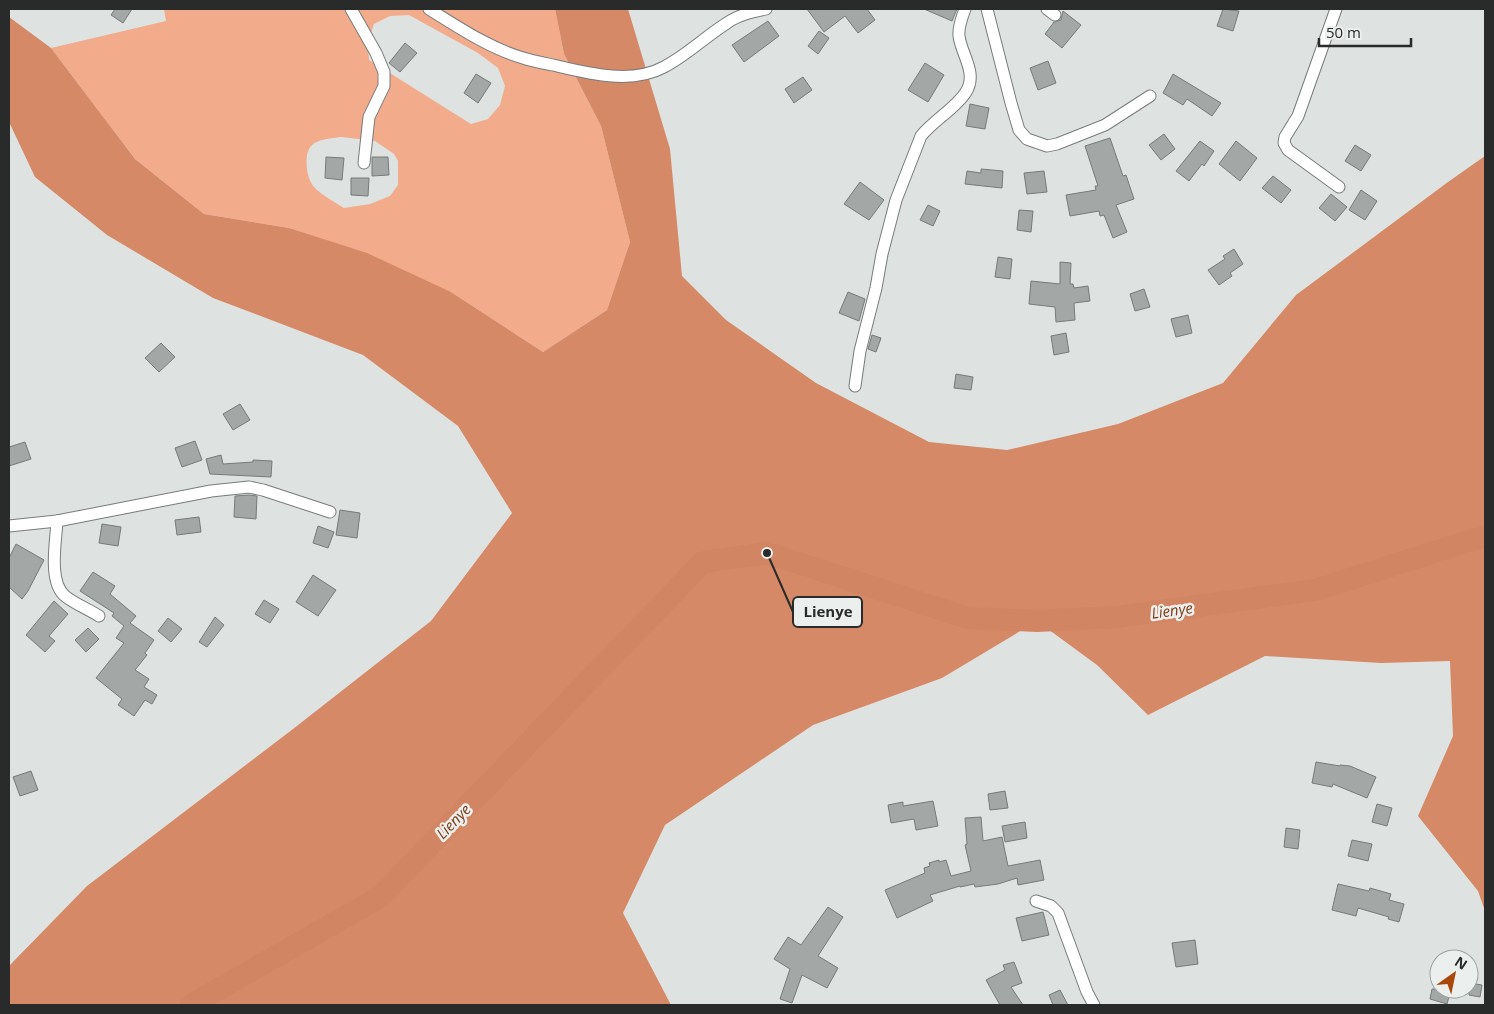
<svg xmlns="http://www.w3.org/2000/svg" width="1494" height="1014" viewBox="0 0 1494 1014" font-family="'Open Sans',sans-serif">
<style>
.green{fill:#f2ac8c;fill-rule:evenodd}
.forest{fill:#d68966}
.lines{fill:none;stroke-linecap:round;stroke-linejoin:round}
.river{stroke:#d28562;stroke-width:22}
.building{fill:#a3a8a6;stroke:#767b79}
.street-casing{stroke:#787c7a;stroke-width:13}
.street{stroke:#fff;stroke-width:11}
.labels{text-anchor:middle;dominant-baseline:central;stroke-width:5;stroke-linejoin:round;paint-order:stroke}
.water-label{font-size:15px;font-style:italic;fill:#833c17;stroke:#ebf0ee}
.leader{fill:none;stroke:#292b2b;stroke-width:2}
.callout-dot{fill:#292b2b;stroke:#ebf0ee;stroke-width:2}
.callout{fill:#ebf0ee;stroke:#292b2b;stroke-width:2}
.callout-label{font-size:15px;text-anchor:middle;font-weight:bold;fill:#292b2b}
</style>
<rect width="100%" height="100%" fill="#dee3e1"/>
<path class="green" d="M164 9H555L564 54 601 126 630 242 607 310 543 352 451 292 289 228 204 214 135 159 51 48 166 21ZM409 15 478 53 498 68 505 86 500 105 488 119 471 124 369 60 368 42 374 24 390 16ZM341 137 375 141 394 154 398 161V185L390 196 370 204 344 208C335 202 325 197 317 190 311 185 308 177 307 169 304 141 317 140 341 137Z"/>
<polygon class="forest" points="555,9 628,9 670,149 682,276 726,320 816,383 929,442 1007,450 1118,424 1223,383 1296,295 1448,182 1485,156 1485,911 1478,891 1418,816 1453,736 1450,661 1381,663 1265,656 1148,715 1097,665 1037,621 942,678 813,725 665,825 623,913 671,1005 9,1005 9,966 87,886 293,729 431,621 512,513 458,426 363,355 213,298 107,235 35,177 9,122 9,17 51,48 135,159 204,214 289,228 367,253 451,292 543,352 607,310 630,242 601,126 564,54"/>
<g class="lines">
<polyline class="river" points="191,1005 380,897 703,562 767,553 968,618 1037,621 1117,617 1315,590 1485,536"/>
</g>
<g class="building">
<polygon points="115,9 132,9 123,23 111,15"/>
<polygon points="807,9 867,9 875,20 858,33 845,16 824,32"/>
<polygon points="924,9 957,9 952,21"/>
<polygon points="1223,9 1239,11 1233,31 1217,26"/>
<polygon points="1063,11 1081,25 1062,48 1045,34 1054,22 1061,20"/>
<polygon points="768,21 779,36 744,62 732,45"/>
<polygon points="819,31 829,38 818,54 808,46"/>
<polygon points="405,43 417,53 400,72 389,63"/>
<polygon points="1048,61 1056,83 1038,90 1030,68"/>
<polygon points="925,63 944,75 928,102 908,90"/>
<polygon points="476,74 491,83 478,103 464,93"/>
<polygon points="1173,74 1221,103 1212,116 1187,99 1183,105 1163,93"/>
<polygon points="803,77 812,90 794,103 785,89"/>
<polygon points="970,104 989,108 985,129 966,126"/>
<polygon points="1164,134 1175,149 1161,160 1149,145"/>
<polygon points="1110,138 1123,176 1126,175 1134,199 1116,205 1127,232 1113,238 1104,215 1100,216 1099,211 1070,216 1066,195 1096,190 1095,186 1098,186 1085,146"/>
<polygon points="1200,141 1214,151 1204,166 1202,164 1189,181 1176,171"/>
<polygon points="1236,141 1257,158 1240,181 1219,164"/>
<polygon points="1355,145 1371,155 1361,171 1345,161"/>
<polygon points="326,157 344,158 342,180 325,178"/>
<polygon points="372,157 388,157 389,175 372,176"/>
<polygon points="981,169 1003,171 1002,188 965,184 967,171 981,173"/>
<polygon points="1044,171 1047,192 1027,194 1024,173"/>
<polygon points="1273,176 1291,190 1281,203 1262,188"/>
<polygon points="351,178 369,178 368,196 351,195"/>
<polygon points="860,182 884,200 869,220 844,204"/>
<polygon points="1361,190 1377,201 1365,220 1349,210"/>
<polygon points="1331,194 1347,207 1335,221 1319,208"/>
<polygon points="928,205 940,211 933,226 920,220"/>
<polygon points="1019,210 1033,211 1031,232 1017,230"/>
<polygon points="1234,249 1243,264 1230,273 1232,276 1219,285 1208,270 1225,259 1223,256"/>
<polygon points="998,257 1012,259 1010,279 995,277"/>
<polygon points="1060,262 1071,263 1070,284 1073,284 1074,288 1088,286 1090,301 1074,303 1075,320 1056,322 1055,307 1029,304 1031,281 1060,284"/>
<polygon points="1144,289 1150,307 1135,311 1130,294"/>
<polygon points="848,292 865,299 859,321 839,313"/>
<polygon points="1188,315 1192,333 1176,337 1171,319"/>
<polygon points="1066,333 1069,352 1054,355 1051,336"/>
<polygon points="872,335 881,338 876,352 868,349"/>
<polygon points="161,343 175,357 159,372 145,358"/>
<polygon points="956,374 973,377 971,390 954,388"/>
<polygon points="240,404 250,420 233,430 223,414"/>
<polygon points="195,441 202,460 182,467 175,448"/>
<polygon points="25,442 31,459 9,466 9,447"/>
<polygon points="221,455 223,464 253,462 253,460 272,461 271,477 210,474 206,459"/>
<polygon points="249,495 257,496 256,519 234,517 235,496"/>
<polygon points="340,510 360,513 357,538 336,535"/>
<polygon points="199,517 201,532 177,535 175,520"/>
<polygon points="102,524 121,527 118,546 99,543"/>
<polygon points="318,526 334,532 328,548 313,543"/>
<polygon points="16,544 44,560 28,591 22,599 9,587 9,558"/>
<polygon points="93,572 115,586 110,594 136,616 130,623 154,640 145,653 147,655 135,670 149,679 144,687 157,695 152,704 145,700 134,716 118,705 122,699 96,678 124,643 116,638 124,626 112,616 114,613 80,591"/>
<polygon points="313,575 336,590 318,616 296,602"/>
<polygon points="264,600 279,609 270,623 255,614"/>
<polygon points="54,601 68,614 49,636 55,641 45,652 26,635"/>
<polygon points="215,617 224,625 207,647 199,642"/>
<polygon points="168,618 182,629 171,642 158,631"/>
<polygon points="88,628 99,639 86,652 75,640"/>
<polygon points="1316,762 1340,766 1340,765 1350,766 1376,777 1367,798 1333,784 1332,787 1312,783"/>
<polygon points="31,771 38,790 20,796 13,777"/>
<polygon points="1005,791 1008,808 990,810 988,794"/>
<polygon points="933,801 938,826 916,830 914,819 891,823 888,805 903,802 903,806"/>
<polygon points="1377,804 1392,808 1387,826 1372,822"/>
<polygon points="981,817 983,841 1002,837 1008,866 1040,860 1044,880 1018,885 1017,878 998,884 975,887 974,884 960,887 960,886 930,895 933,901 897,918 885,890 925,873 924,868 930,866 929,863 939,860 939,862 946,860 951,876 971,871 965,845 967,844 965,818"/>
<polygon points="1025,822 1027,838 1005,842 1002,826"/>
<polygon points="1286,828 1300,830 1298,849 1284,847"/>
<polygon points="1352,840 1372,844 1368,861 1348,856"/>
<polygon points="1338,884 1369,891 1370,888 1391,894 1389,900 1404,904 1399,922 1388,919 1389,917 1358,908 1356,916 1332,910"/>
<polygon points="828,907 843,917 818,956 838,968 827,988 802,975 792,1003 780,999 790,969 774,959 788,937 801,945"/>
<polygon points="1043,912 1049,935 1022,941 1016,918"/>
<polygon points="1195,940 1198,964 1176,967 1172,943"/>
<polygon points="1014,962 1022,983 1011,987 1023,1005 1000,1005 986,980 1005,970 1003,965"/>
<polygon points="1469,983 1482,985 1480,997 1469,995"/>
<polygon points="1432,989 1451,989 1447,1004 1430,999"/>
<polygon points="1060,990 1068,1005 1053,1005 1049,995"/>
</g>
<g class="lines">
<defs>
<g id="street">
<polyline points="351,9 376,53 384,72 384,86 369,117 364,163"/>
<path d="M429 9C458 27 489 48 523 58 532 61 543 63 553 65 587 73 631 85 664 67 687 55 705 37 727 23 738 15 752 12 766 9"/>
<polyline points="987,9 1011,103 1019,130 1027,139 1047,146 1057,144 1105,125 1150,96"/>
<polyline points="1047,9 1055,15"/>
<polyline points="1336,9 1298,116 1285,137 1284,143 1288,150 1339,187"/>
<path d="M855 386 860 351 876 288 882 254 896 200 921 136C934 120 956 108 966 92 978 73 961 54 959 36 958 27 962 17 965 9"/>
<path d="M57 521C56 541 48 582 65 596 75 604 88 609 99 616"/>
<polyline points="9,526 57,521 211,491 249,487 263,490 330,512"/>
<polyline points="1036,901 1051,906 1058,913 1087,992 1094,1005"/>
</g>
</defs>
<use href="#street" class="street-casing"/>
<use href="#street" class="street"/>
</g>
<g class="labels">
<g class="water-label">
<text transform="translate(1172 610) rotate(-8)">Lienye</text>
<text transform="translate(453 821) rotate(-46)">Lienye</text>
</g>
</g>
<path class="leader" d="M767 553L793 612"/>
<circle class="callout-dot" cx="767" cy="553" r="5"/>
<rect class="callout" x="793" y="597" width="69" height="30" rx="5"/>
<g class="callout-label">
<text x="828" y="617">Lienye</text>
</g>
<rect width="1494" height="1014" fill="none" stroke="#292b2b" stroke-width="20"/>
<g transform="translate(1454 974) rotate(33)"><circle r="24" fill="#ebf0ee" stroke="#9da1a0"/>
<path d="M0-4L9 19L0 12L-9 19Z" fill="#a9470a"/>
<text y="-8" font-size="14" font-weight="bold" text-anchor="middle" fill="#292b2b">N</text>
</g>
<path d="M1319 38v8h92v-8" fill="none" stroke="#292b2b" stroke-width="2.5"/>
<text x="1326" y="38" font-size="15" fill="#292b2b" stroke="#ebf0ee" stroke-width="4" paint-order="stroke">50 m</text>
</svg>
